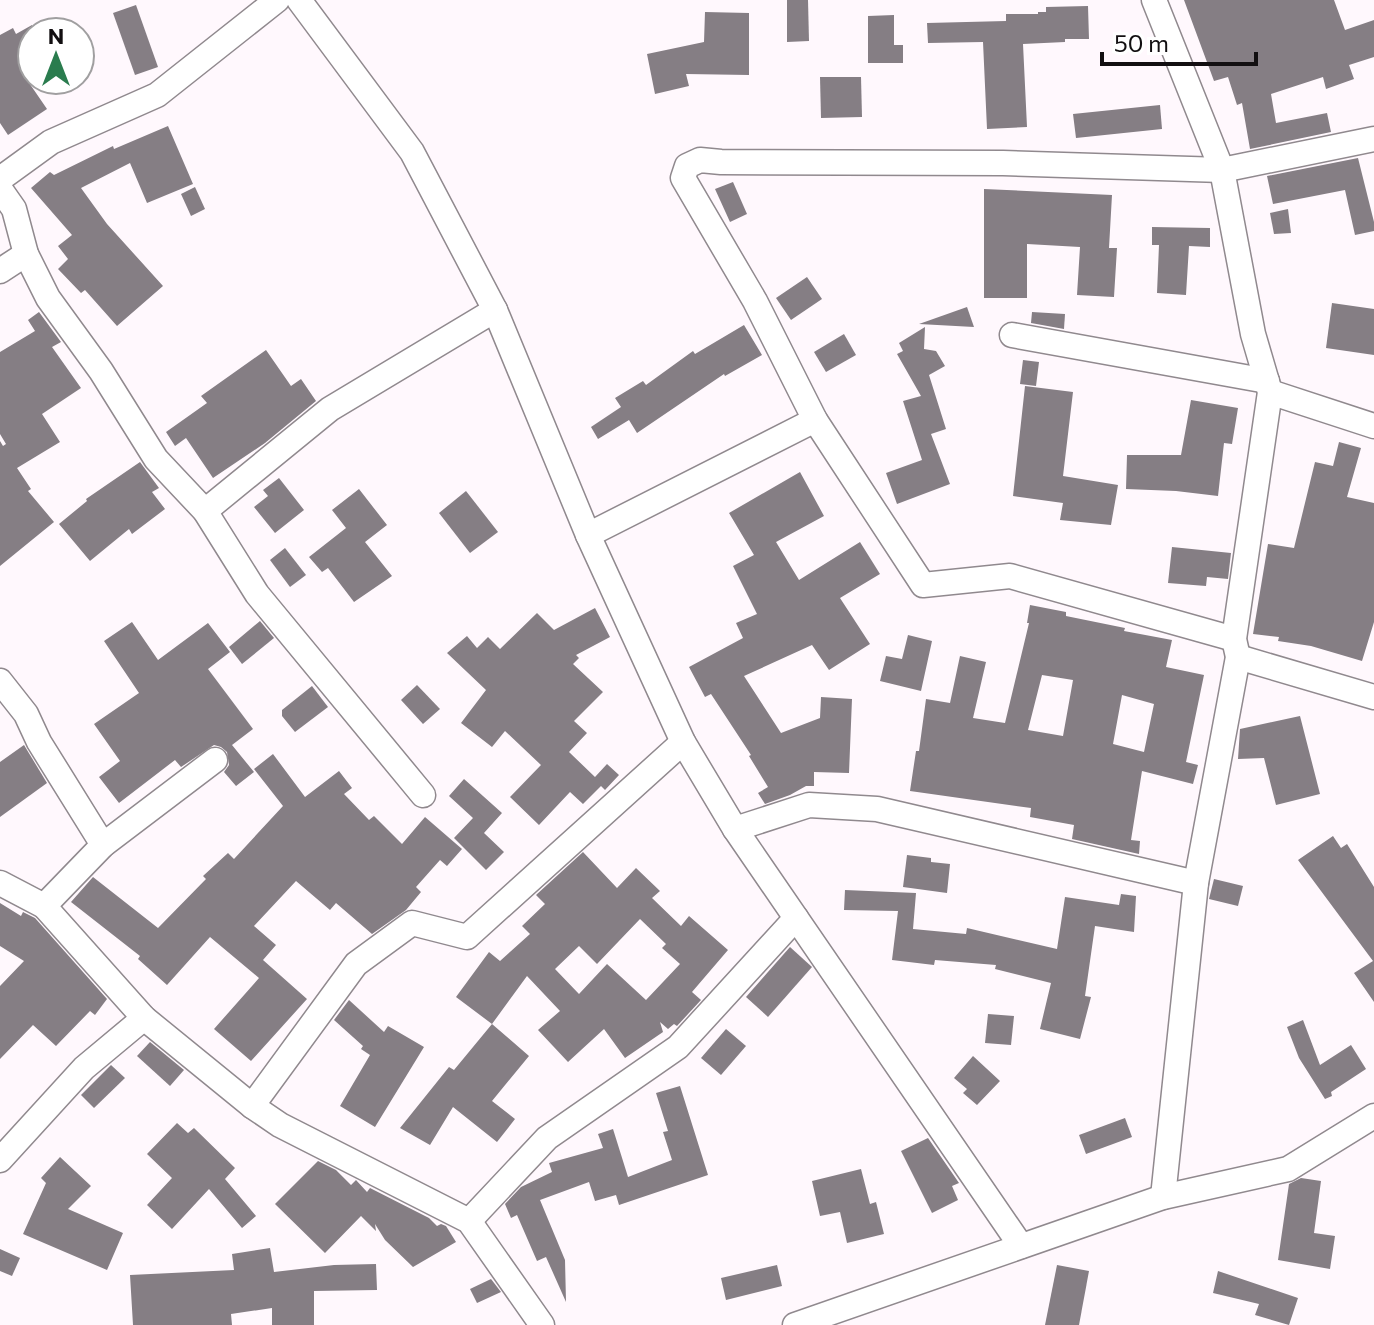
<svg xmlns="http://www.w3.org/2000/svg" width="1374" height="1325" viewBox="0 0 1374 1325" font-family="Commissioner,sans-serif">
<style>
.building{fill:#857e84;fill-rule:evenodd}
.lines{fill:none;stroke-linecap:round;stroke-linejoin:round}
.minor-casing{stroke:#90898e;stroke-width:27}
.minor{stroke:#fff;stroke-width:24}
</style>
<rect width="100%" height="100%" fill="#fff8fd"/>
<g class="building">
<polygon points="787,0 808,0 809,41 787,42"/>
<polygon points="1184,0 1334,0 1345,30 1374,20 1374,57 1349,65 1354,79 1326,89 1323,77 1271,94 1276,123 1327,113 1331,132 1250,149 1242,103 1237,105 1228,77 1214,81"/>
<polygon points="136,5 158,67 135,75 113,13"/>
<polygon points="1088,6 1089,39 1065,39 1065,42 1023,44 1027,127 987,129 983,42 928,43 927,23 1006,21 1006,14 1038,14 1038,12 1046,12 1046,7"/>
<polygon points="705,12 749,13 749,75 686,74 689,86 655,94 647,54 704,42"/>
<polygon points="894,15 894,45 903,45 903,63 868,63 868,16"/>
<polygon points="32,25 32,68 23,74 47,109 8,135 0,123 0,35 13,28 16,34"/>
<polygon points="820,77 861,77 862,117 821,118"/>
<polygon points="1160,105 1162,129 1076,138 1073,114"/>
<polygon points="168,126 193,184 147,203 130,163 81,188 107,224 163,286 117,326 85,290 81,293 58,269 68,259 58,246 72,235 31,188 50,172 54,175 113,146 114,149"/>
<polygon points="1358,158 1374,222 1374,231 1355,235 1345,190 1273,204 1267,176"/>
<polygon points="733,182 747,214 730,222 715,189"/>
<polygon points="195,187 205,209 191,216 181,194"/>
<polygon points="984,189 1112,195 1109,248 1117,248 1114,297 1077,295 1080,247 1027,244 1027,298 984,298"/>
<polygon points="1288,209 1291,233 1274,234 1270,213"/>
<polygon points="1152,227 1210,228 1210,247 1189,246 1186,295 1157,293 1159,245 1152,245"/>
<polygon points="807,277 822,299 791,320 776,298"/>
<polygon points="1332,303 1374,309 1374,355 1326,348"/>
<polygon points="967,307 974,327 919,324"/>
<polygon points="39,312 61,342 52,347 81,388 42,414 60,442 17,468 31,489 28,491 54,522 0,566 0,441 3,446 6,444 0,434 0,352 35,331 28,320"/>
<polygon points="1032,312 1065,314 1064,329 1031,323"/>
<polygon points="744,325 762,355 725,376 724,374 637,433 629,420 598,439 591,427 621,407 615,398 643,381 646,385 693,351 695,354"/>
<polygon points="925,327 924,349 936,351 945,366 929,375 946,429 931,434 950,484 897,504 886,473 922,460 903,401 921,396 897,354 903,351 899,343"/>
<polygon points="844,334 856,355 826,372 814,352"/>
<polygon points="266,350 291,386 301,379 316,401 265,443 213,478 186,438 175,446 166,432 207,403 201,396"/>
<polygon points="1023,360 1039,362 1036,386 1020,384"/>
<polygon points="1025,386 1073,392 1063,476 1118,485 1111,525 1060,520 1063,503 1013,496"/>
<polygon points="1191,400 1238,408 1232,444 1224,443 1218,496 1176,491 1126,489 1127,455 1181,455"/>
<polygon points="1339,442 1361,448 1347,497 1374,503 1374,622 1362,661 1311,646 1278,641 1279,637 1253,634 1268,544 1294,548 1315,462 1333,466"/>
<polygon points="140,462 159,488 152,492 165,509 132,534 129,529 90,561 59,524 87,501 86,499"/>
<polygon points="800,472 824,516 776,542 799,580 860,542 880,574 840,598 870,644 829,670 812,645 744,676 781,733 820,718 821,697 852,699 849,773 814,772 814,786 806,786 790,795 765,804 758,793 768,787 749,756 751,755 711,694 705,697 689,667 743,638 736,623 757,614 733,566 754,555 729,513"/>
<polygon points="279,478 304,510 275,533 254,507 268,496 263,490"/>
<polygon points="359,489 387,525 365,542 392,576 354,602 328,568 322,572 309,557 346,528 332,510"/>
<polygon points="466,491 498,532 470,553 439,513"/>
<polygon points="1172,547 1231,553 1228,579 1207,577 1206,586 1168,583"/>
<polygon points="285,548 306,575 290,587 270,560"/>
<path d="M1030 605 1066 612V616L1125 628 1124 631 1172 640 1166 667 1204 675 1186 762 1198 765 1193 784 1142 771 1131 840 1140 841 1139 854 1072 839 1074 825 1030 817 1031 808 910 791 916 751H919L926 699 950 703 960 656 986 662 973 718 1005 723 1029 623H1027ZM1042 675 1073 680 1063 736 1028 730ZM1122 695 1154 704 1144 752 1113 744Z"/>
<polygon points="595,608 610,637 576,655 579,658 573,664 603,692 574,721 587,733 569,752 595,777 607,764 619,775 605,790 601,786 583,804 570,792 539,825 510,797 541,765 505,731 492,747 461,723 486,690 447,653 467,636 477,648 488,637 500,649 537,613 554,630"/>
<polygon points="260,621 274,638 242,664 229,647"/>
<polygon points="132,622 158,660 208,623 230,652 208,669 253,729 232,745 254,772 236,786 224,772 229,765 227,752 221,747 214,745 181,767 175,760 119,803 99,777 120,761 94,724 139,693 104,641"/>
<polygon points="908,635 932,641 921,691 880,681 886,656 902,659"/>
<polygon points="417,685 440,709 423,724 401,700"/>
<polygon points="312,686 328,707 295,732 282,716 282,710"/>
<polygon points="1300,716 1320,794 1276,805 1264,758 1238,759 1240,729"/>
<polygon points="24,745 47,783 0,817 0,762"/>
<polygon points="273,754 305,797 339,771 352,788 344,794 369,820 374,816 402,844 425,817 462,849 447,866 440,860 416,887 421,892 406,910 372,934 336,903 330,910 296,881 254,926 276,945 263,960 307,999 251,1061 214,1029 259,978 210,937 167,985 138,959 140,956 71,902 93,877 158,928 206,879 203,876 228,853 234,859 283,806 254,769"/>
<polygon points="464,779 502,813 484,833 504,852 486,870 454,838 473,818 449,796"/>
<polygon points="1333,836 1341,848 1347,844 1374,887 1374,1002 1354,973 1373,961 1298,860"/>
<path d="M583 852 617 888 636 868 660 891 652 898 681 926 689 916 728 950 692 992 701 1000 677 1026 674 1024 668 1029 660 1022 663 1032 625 1058 604 1029 568 1062 538 1030 560 1011 527 976 492 1024 456 997 489 952 500 961 530 934 522 926 545 904 536 895ZM640 919 666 944 662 948 680 964 646 1000 607 964 579 994 555 969 579 946 597 964Z"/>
<polygon points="907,855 931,858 931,862 950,864 947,893 903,887"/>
<polygon points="1214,879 1243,886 1238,906 1209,899"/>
<polygon points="845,890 916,893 913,929 966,934 967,928 1057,949 1065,897 1119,905 1121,894 1136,896 1134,932 1095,926 1085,996 1091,997 1080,1039 1040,1029 1051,983 995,969 996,965 935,960 934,965 892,960 898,911 844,910"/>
<polygon points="0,903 21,916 23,912 35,918 107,999 95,1015 90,1011 56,1046 33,1025 0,1059 0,986 24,961 0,946"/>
<polygon points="790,947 812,967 768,1017 746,997"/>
<polygon points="349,1000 384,1032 388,1026 424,1047 375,1127 340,1106 370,1055 361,1049 363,1046 334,1020"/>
<polygon points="988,1014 1014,1016 1011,1045 985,1043"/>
<polygon points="1303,1020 1320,1065 1351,1045 1366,1069 1331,1092 1332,1096 1325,1099 1299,1058 1287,1027"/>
<polygon points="492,1024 529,1056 492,1101 515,1119 497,1142 453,1107 430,1145 400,1128 449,1067 454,1070"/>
<polygon points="726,1029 746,1046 721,1075 701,1058"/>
<polygon points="150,1042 184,1070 170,1086 137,1056"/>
<polygon points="973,1056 1000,1081 977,1105 963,1093 967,1089 954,1078"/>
<polygon points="111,1065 125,1078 94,1108 81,1095"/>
<polygon points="680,1086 708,1175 619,1205 616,1195 595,1201 589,1182 540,1200 565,1260 566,1302 546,1257 537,1261 517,1215 511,1218 505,1204 521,1187 552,1172 549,1163 603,1148 598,1134 613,1129 628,1177 672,1160 663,1132 668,1131 656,1093"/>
<polygon points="1125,1118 1132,1137 1086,1154 1079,1135"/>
<polygon points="177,1123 188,1133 194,1128 235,1168 225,1179 256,1216 242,1228 209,1189 172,1229 147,1205 172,1178 147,1154"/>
<polygon points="928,1138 959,1183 952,1186 958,1200 932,1213 901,1151"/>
<polygon points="60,1157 91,1186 68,1209 123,1233 107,1270 23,1234 46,1183 41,1178"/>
<polygon points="318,1161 336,1170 351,1185 356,1180 367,1192 370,1188 429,1218 437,1226 441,1224 446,1226 456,1242 413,1267 385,1240 375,1224 376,1231 361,1216 325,1253 275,1204"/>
<polygon points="861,1169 870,1204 876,1202 884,1234 847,1243 840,1212 820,1216 812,1181"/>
<polygon points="1301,1178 1321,1181 1314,1233 1335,1236 1330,1269 1278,1260 1289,1184"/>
<polygon points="270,1248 274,1272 334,1265 376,1264 377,1290 314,1291 314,1325 272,1325 272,1308 231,1314 232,1325 133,1325 130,1275 234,1270 232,1254"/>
<polygon points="0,1249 20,1258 12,1276 0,1271"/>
<polygon points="777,1265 782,1286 726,1300 721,1278"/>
<polygon points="1057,1265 1089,1271 1079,1325 1045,1325"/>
<polygon points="1218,1271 1298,1298 1289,1325 1255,1315 1259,1304 1213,1293"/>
<polygon points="491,1279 501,1292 477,1303 470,1289"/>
</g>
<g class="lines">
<defs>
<g id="minor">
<polyline points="299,0 412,152 495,310 588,535 683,742 735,829 1021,1246"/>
<polyline points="1154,0 1222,170 1253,334 1270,392 1234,639 1238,657 1196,883 1163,1197"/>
<polyline points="0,179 51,142 157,95 277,0"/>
<polyline points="0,189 14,209 26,254 48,298 101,371 156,459 205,511 257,594 423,795"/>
<polyline points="0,271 26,254"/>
<polyline points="1012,335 1267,381"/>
<polyline points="1270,392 1374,426"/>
<polyline points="205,511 330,409 495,310"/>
<polyline points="588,535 815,420"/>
<polyline points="1234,639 1010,576 923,585 815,420 755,301 683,178 687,166 700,160 721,162 1003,163 1222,170 1374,139"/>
<polyline points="1238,657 1374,697"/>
<polyline points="0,681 26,714 39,742 103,845"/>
<polyline points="735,829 809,805 877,809 1196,883"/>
<polyline points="0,883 44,906 144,1018 252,1106 280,1125 469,1221 542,1325"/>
<polyline points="44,906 103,845 215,760"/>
<polyline points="252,1106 356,964 412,923 467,937 683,742"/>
<polyline points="0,1160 84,1068 144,1018"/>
<polyline points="469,1221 547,1138 678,1047 796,918"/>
<polyline points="795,1325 1163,1197 1288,1169 1374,1116"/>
</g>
</defs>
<use href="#minor" class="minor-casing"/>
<use href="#minor" class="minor"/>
</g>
<g transform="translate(56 56)"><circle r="38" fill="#ffffff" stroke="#a09fa0" stroke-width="2"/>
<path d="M0-6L14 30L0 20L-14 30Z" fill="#2a7c4e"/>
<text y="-12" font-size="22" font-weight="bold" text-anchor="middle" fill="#120f11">N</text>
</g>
<path d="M1102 52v12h154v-12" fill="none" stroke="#120f11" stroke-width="4"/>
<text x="1114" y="52" font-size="24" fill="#120f11" stroke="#ffffff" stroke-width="6" paint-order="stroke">50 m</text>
</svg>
